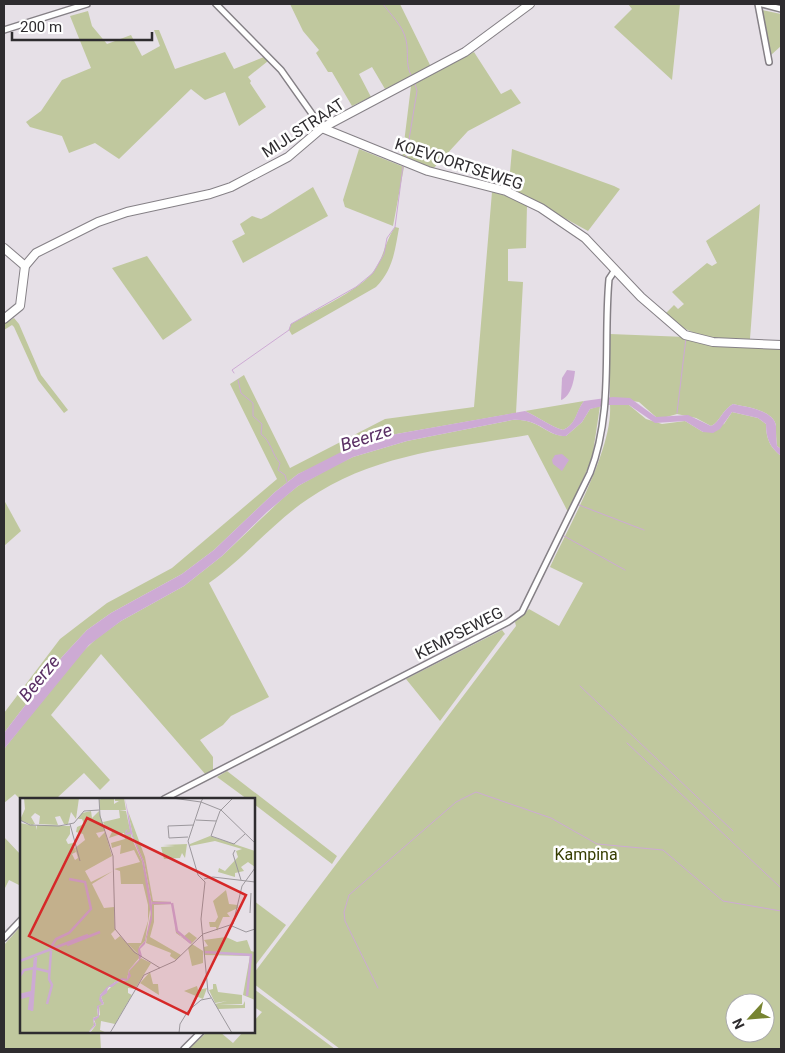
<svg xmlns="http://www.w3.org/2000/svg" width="785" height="1053" viewBox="0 0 785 1053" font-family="Roboto,sans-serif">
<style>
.green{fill:#c0c89e;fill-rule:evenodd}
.water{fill:#cdaad4}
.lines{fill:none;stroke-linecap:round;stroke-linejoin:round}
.stream{stroke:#cdaad4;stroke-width:1}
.street-casing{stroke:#858086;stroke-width:8}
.secondary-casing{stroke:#858086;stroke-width:10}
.street{stroke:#fff;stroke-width:5}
.secondary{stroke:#fff;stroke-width:8}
.labels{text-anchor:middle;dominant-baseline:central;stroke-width:5;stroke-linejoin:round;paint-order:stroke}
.street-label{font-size:16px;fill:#2e2c2f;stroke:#fff}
.park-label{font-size:16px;fill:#363d00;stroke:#fff}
.water-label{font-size:18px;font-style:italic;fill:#5b3065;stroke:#fff}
.inset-river{fill:none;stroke:#cdaad4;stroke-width:2.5}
.inset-road{fill:none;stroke:#9c989d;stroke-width:1}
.view{fill:#d62828;fill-opacity:0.15;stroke:#d62828;stroke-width:2.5}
.inset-edge{fill:none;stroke:#2e2c2f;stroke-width:2.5}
</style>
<rect width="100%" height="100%" fill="#e6e0e7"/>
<g class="green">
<polygon points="290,4 400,4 431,67 385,89 372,67 359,74 371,97 352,106 332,72 328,72 316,53 319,50 303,31"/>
<polygon points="628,4 680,4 672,80 614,27 632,9"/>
<polygon points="762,10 781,14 781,46 771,55"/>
<polygon points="88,11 92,26 107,44 131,35 142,56 160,46 154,30 159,30 175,69 225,52 234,69 264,57 268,61 248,77 251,81 250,83 266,107 239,126 225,92 205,100 191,89 119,159 95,143 69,153 62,136 30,127 26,122 41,111 62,80 91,68 70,16"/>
<polygon points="474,52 501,94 511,89 521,103 468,131 432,170 402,159 411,86"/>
<polygon points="359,149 404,167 393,226 345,207 343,200"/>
<polygon points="512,149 614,186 620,189 588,231 515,191 518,182 513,180 515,174 510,172"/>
<polygon points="313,187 328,216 243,263 232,241 245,234 240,224 252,216 261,219 267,216"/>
<polygon points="492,192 514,198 527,205 526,248 508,249 508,281 523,282 516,413 385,436 298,474 275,492 214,550 182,574 111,613 87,630 62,657 4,733 4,713 60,639 107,603 172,568 277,479 230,384 244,375 290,468 385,419 474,407"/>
<path d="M760 204 750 339C714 338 693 340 665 314L674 305 678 309 684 304 672 292 707 263 712 266 717 263 706 241Z"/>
<path d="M395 227 399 228C395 250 393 270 376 287L292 335 289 330 291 324C312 312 360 290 373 272 384 258 385 241 395 227Z"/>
<polygon points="147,256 192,320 163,340 112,268"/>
<polygon points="14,318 19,324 41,375 68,410 64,413 38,380 14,327 12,325 4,330 4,324"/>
<path d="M610 334 686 337 781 347V449L777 446C776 439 776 433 776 426 774 410 746 407 733 404 722 410 720 422 711 426L696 418 677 414 663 418 656 417 639 402 610 398Z"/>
<path d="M584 401C576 411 577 424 563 430 551 427 537 416 525 411Z"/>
<path d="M610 405H629L646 419 662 424 685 421 703 432 724 424 732 412 758 418 766 424C766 439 770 447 781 456V1049H340L254 984V973L516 626 515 622 529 609 559 626 583 583 550 567C569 526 613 449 610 405ZM735 1003H765V1033H735Z"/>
<path d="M600 406 592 459 568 512 528 435C452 448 373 454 308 499 272 523 245 558 209 583L269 697 231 716 223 725 200 740 213 757V771L206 775 101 654 51 715 110 780 100 790 84 773 58 797 60 799 21 800 15 794 4 803V749L76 658 97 638 121 621 184 586 222 556 282 499 298 486 334 466 353 457 407 441 512 420C539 418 545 436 566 436L582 422 590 409Z"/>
<polygon points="4,500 21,531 4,546"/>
<polygon points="502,630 505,634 503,636 440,721 406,679"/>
<polygon points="227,771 337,856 332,864 254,804 254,799 247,799 217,777"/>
<polygon points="4,837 21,855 21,886 9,880 4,890"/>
<polygon points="254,901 286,925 254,967"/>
<polygon points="21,926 21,1032 100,1032 101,1049 4,1049 4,945"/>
<polygon points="254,989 335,1049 189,1049 207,1032 220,1032 233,1043 243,1032 254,1032 254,1021 262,1012 254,1007"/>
</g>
<g class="water">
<path d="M567 370 575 371C574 381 571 396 561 400L562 378Z"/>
<path d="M613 397 630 398 656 417 688 415 711 426C720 422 722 410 733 404 746 407 774 410 776 426 776 433 776 439 777 446L781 449V456C770 447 766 439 766 424L758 418 732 412 720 429 713 433 703 432 685 421 655 423 629 405H607L590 409 582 422 566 436C549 438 540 418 512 420L407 441 353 457 298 486 267 512 222 556 184 586 121 621 89 645 4 749V733L62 657 87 630 111 613 182 574 214 550 275 492 298 474 351 447 385 436 525 411C537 416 551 427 563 430 577 424 575 412 584 401Z"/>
<polygon points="562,454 569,460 562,471 553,464 552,460 555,455"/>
</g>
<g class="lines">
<g class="stream">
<path d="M383 4C391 15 403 26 406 40 409 52 405 64 411 75"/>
<polyline points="406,158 417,91 415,84"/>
<polyline points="234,373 232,370 289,330 291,324 356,287 373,273 384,254 387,238 395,227 403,166"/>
<path d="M238 380 241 393 253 403V416L262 424 261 434C271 441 272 455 280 463L278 470 285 475 287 482"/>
<polyline points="677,413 686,338"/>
<polyline points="579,505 644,530"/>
<polyline points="564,536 625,570"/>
<polyline points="580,686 733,831"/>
<polyline points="627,743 781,888"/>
<polyline points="378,988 345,921 344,912 349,895 456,802 476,792 551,818 597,844 663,850 723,901 781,911"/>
</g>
<defs>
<g id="street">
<polyline points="216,4 281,70 322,128"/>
<polyline points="758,4 769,62"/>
<polyline points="762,4 781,9"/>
<polyline points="4,30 87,4"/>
<path d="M164 799 508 622 522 612 590 473C614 411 603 344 609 279L615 270"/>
<polyline points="4,938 21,920"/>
<polyline points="184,1049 201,1032"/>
</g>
<g id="secondary">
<polyline points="322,128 428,171 506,191 541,208 585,238 641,297 685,335 713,342 781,345"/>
<polyline points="4,248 25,266"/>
<polyline points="4,319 20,306 25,266 36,253 98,222 127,212 210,194 231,187 288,157 322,128 465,52 530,4"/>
</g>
</defs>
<use href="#street" class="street-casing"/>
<use href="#secondary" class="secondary-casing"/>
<use href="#street" class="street"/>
<use href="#secondary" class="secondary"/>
</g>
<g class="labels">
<g class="street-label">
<text transform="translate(303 128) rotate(-33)">MIJLSTRAAT</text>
<text transform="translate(459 164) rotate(18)">KOEVOORTSEWEG</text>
<text transform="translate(459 633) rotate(-27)">KEMPSEWEG</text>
</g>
<g class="park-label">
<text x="586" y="854">Kampina</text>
</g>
<g class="water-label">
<text transform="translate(366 437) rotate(-18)">Beerze</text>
<text transform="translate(39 678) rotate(-51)">Beerze</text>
</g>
</g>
<g transform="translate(20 798)">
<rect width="235" height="235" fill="#e6e0e7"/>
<path d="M4 0H59L56 21 51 14 48 26H44L40 18 35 19 38 27 19 26 20 18 15 15 11 19 15 26 12 27 0 22 5 11ZM83 0H94V6L99 3H95V0H104L106 12H80L79 2ZM99 12 106 13 112 41 122 63 131 106 125 143 119 149 120 158 107 145H121L128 123V107L123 86H101L100 73 94 71 120 64 114 52 100 56 101 47 92 50 91 45 105 41 104 35 89 40 92 34 89 29 86 31 83 24 100 20ZM71 13 72 20 79 13 85 33 76 35 79 40 85 34 92 58 65 73 71 84 93 73 72 86 84 110 94 109 95 132 91 136 95 142 100 138 120 159 109 172 107 181 95 184 80 197 82 206 77 211 78 218 73 220 74 227 68 235H0V25L16 28 17 32V27L50 28V36L46 42 48 46 53 45 56 54 52 56 55 62 58 60 55 50 65 42 63 36 56 34 57 29 64 26 62 21H58L62 15ZM108 13 125 59 133 103 151 104V106L134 107V124L130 139 161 157 156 162 150 158 151 155 126 145 132 107 124 64 113 39ZM190 38 235 53V69L228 64 221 69 224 73 215 75V79L198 74 199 70 205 73 218 59 216 53 222 51 195 43 170 48V46ZM167 46 165 60 162 55 160 60 144 61 141 49 155 48 143 47ZM206 92 209 106 218 107V110L207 115 210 119H203L197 133 196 129H190L189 124H195L198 119 193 103ZM154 117 157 133 162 140 169 134 177 140 171 146 156 135ZM206 139 217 144 227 142 231 153 235 154V202L223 197 230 158 184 157V149L188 148 184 142ZM172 146 183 153V165L172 168 168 150ZM121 160 131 165 115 191 108 190V195L112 197 95 226 81 223 80 232 87 235H70L76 227 74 221 80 217 79 208 84 206 81 199 95 185 108 182 109 173ZM130 174 133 186H138L139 197 120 185ZM193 186H196L198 194 222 197V206L198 207H223L225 203V210L198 211 195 206 207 203 195 205 189 192 193 191ZM177 188 178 192 187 190 183 201 164 193Z" fill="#c0c89e"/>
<path d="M105 0 113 38 124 64 132 107V121L125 146 120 151 122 158 119 163 109 173 111 178 107 183 101 182 92 189H88L87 195 81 199 84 206 79 208V219L74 223 76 227 68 235 74 227 73 220 78 218 77 208 82 206 79 202 80 197 87 189 95 184 102 180 107 181 109 172 119 162 118 151 125 143 131 117 122 63 111 36 106 37 105 34 106 32 108 31 106 35 110 34Z" fill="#cdaad4"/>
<path class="inset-river" d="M132 105H151M152 105 157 133 171 145M47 147 80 134M30 151 36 141 49 135 71 111 65 84 49 81M185 154 231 157 227 198M0 163 68 137M0 178 4 172 14 170 30 174M0 197 12 194 15 160M0 199 12 196 10 212M0 200 11 197 9 212M27 206 32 187 29 181 31 153M12 213 16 159"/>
<path class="inset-road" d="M79 0 80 18 93 58 95 131 114 154 140 170M152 0 181 4 168 43 178 77 185 84 181 121 188 194 212 235M183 0 181 4 201 12 235 45M213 0 200 13 191 38 214 46 225 36M0 22 10 27 39 28 54 25 64 13 79 12M176 22 196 23M50 26 60 63M168 39 149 40 148 28 174 27M215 52 213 56 221 82M184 81 193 79 235 84M230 115 231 95M212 128 226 134 235 131M183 136 213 126 222 88 235 70M90 235 124 177 155 163 182 137M159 235 160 226 168 213 181 202 191 200"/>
<path class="view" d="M67 20 226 97 168 216 9 138Z"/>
<rect width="235" height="235" class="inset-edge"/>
</g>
<rect width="785" height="1053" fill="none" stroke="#2e2c2f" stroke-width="10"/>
<g transform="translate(750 1018) rotate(244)"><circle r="24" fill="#ffffff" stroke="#ababac"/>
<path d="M0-4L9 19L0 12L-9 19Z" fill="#778431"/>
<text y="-8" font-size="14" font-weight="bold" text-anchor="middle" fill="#2e2c2f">N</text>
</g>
<path d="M12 32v8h140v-8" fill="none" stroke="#2e2c2f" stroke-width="2.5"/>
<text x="20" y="32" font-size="15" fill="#2e2c2f" stroke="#ffffff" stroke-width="4" paint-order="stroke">200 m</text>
</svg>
